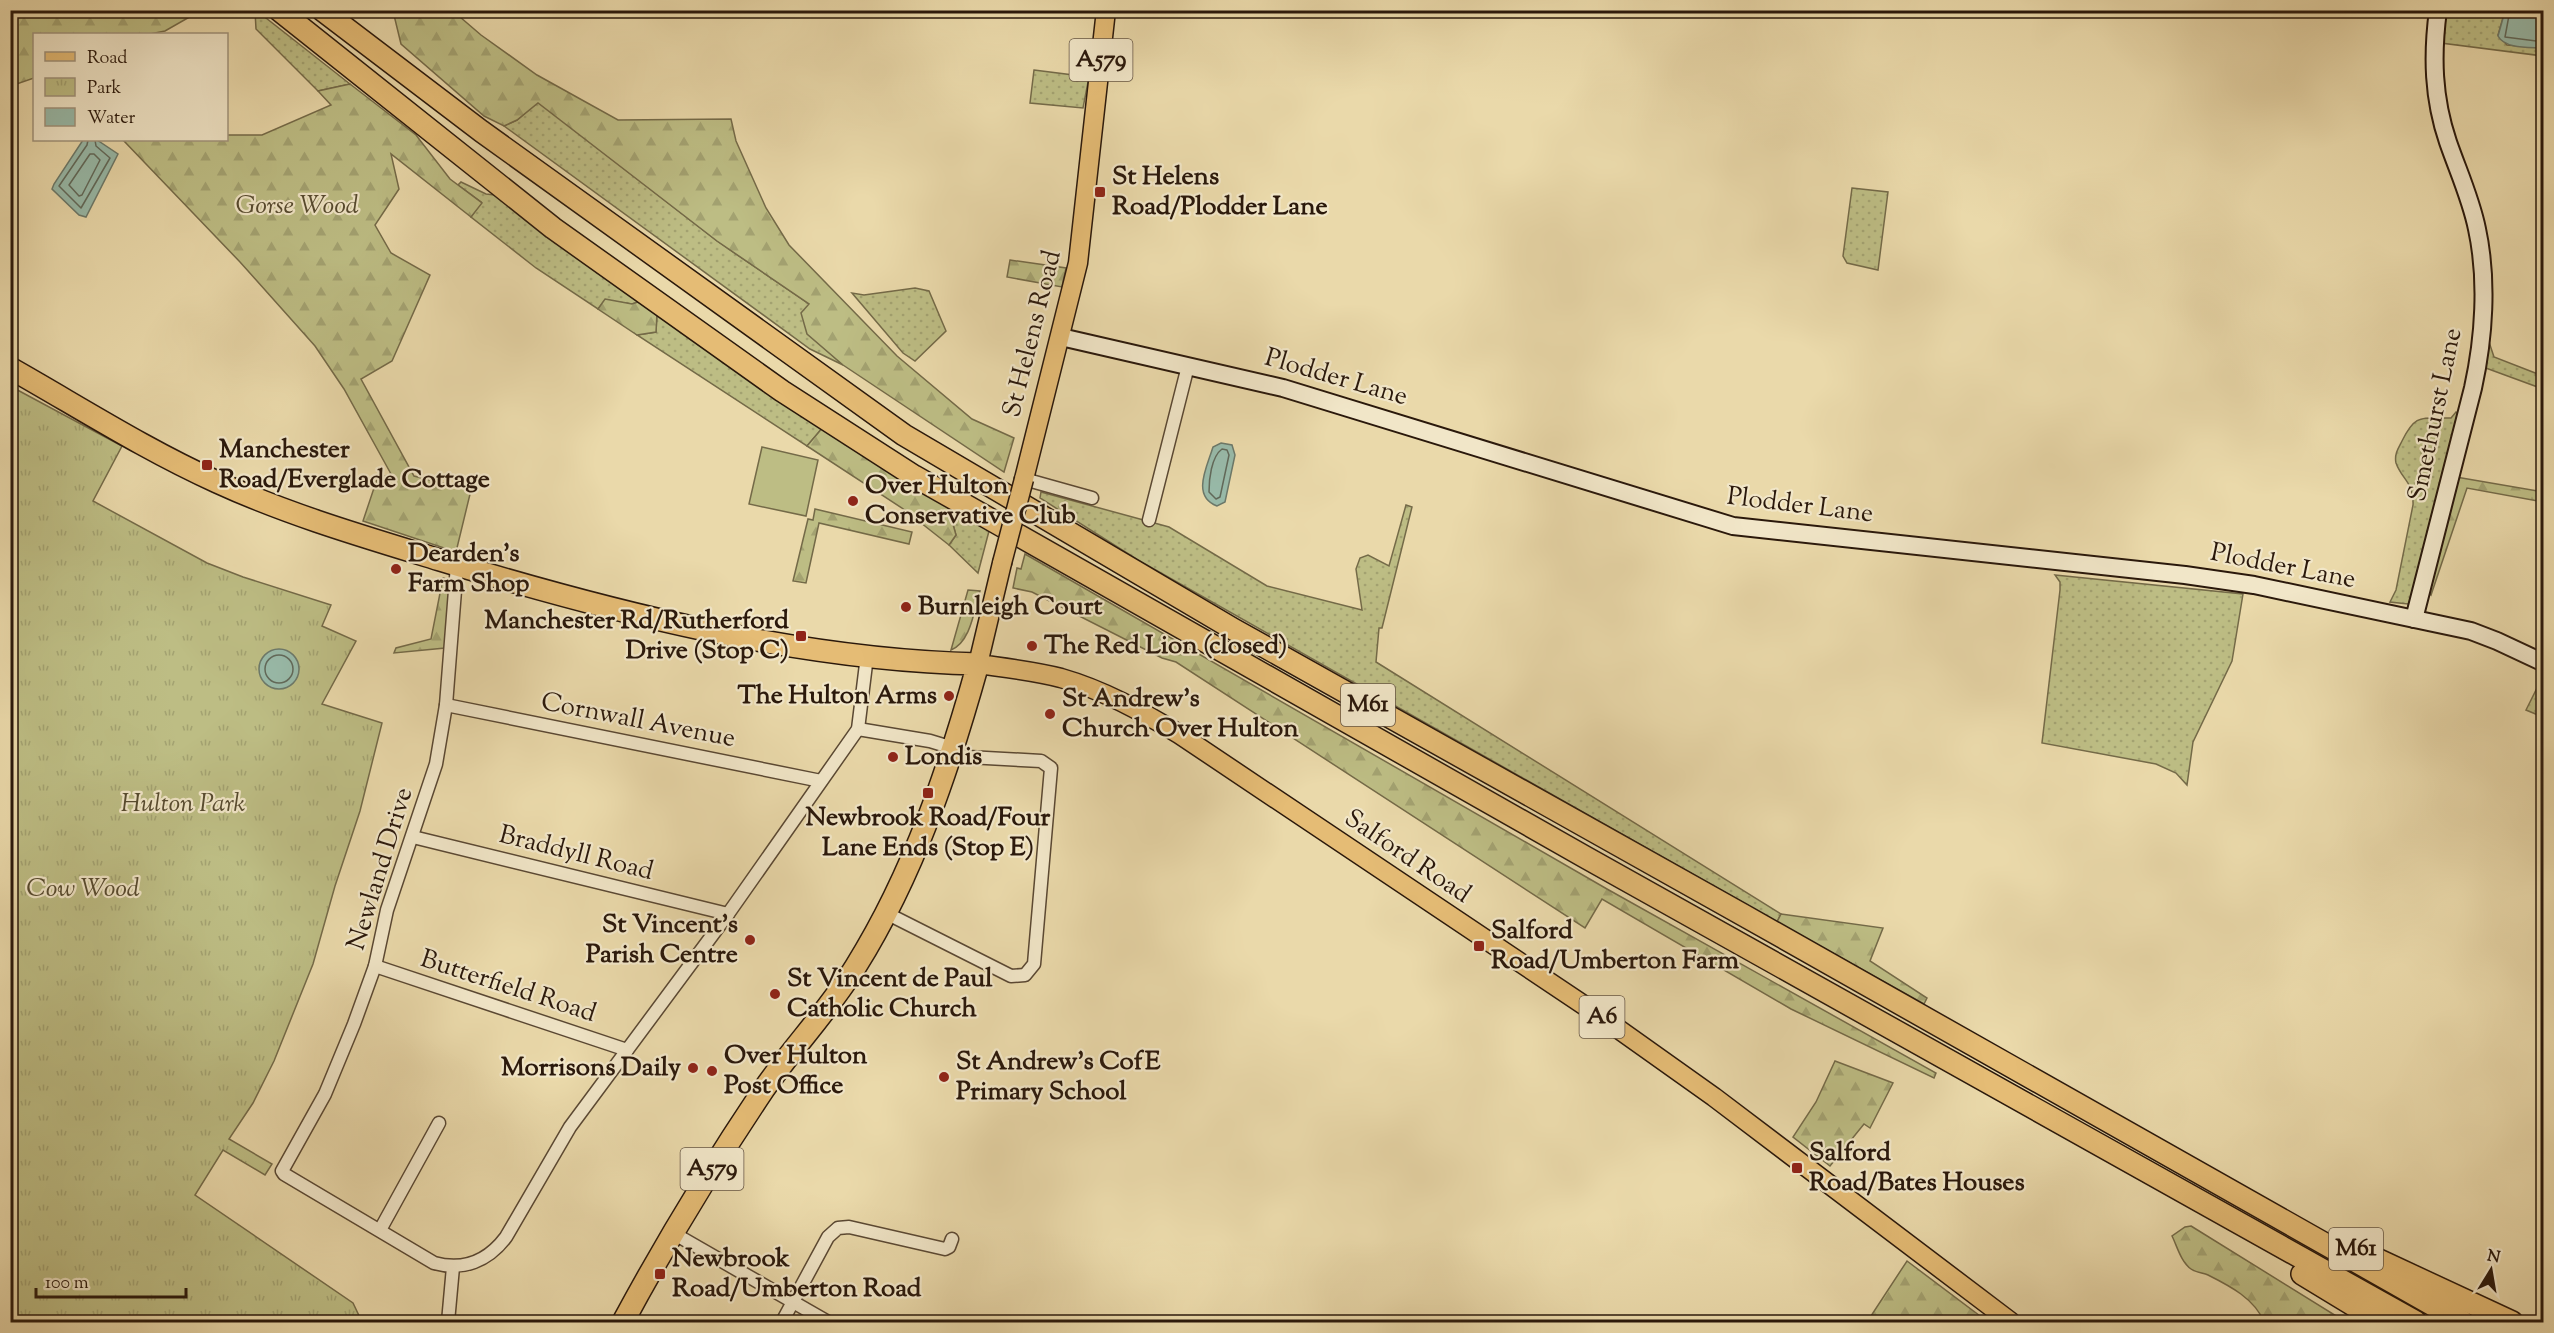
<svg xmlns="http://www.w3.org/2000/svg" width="2554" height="1333" viewBox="0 0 2554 1333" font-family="'Sorts Mill Goudy',serif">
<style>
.grass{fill:url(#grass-dots);stroke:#746a48;stroke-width:1.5}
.forest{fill:url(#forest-firs);stroke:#746a48;stroke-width:1.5}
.park{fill:url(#park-tufts);stroke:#746a48;stroke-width:1.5}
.pitch{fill:#bdbd84;stroke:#746a48;stroke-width:1.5}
.water{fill:#98baa9;stroke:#6c796a;stroke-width:1.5}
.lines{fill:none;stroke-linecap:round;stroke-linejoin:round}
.shore{stroke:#61695a;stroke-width:1.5}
.street-casing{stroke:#5a4833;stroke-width:15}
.secondary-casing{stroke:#2a180b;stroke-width:20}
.primary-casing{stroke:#2a180b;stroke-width:21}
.highway-casing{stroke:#2a180b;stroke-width:24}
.street{stroke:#f1e6c8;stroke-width:12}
.secondary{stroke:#f1e6c8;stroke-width:16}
.primary{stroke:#e5bc75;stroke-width:18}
.highway{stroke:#e5bc75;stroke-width:21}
.primary-bridge-casing{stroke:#2a180b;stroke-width:21;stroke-linecap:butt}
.primary-bridge{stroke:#e5bc75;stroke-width:18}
.poi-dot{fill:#8f2418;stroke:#f1e6c8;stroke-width:2}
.labels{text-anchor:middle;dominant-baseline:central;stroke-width:4.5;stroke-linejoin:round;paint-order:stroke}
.shield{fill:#f1e6c8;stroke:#665644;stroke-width:1.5}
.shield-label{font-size:24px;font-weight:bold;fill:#2a180b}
.poi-label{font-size:26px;font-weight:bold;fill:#2a180b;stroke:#f1e6c8;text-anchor:start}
.park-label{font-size:26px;font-style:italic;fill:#564a2f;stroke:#f1e6c8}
.street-label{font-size:26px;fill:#2a180b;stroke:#f1e6c8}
</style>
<defs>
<pattern id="grass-dots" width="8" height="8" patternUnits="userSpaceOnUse" patternTransform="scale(1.5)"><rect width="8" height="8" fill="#bdbd84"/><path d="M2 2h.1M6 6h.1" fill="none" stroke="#a3a271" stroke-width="1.8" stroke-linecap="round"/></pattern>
<pattern id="forest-firs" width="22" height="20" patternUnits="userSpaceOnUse" patternTransform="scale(1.5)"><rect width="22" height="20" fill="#bdbd84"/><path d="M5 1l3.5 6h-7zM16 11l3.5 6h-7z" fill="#a3a271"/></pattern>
<pattern id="park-tufts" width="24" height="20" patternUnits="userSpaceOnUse" patternTransform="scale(1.5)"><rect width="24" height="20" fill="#bdbd84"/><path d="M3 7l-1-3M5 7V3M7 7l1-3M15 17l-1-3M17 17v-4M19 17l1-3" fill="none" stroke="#a3a271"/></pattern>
</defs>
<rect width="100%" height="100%" fill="#ead9aa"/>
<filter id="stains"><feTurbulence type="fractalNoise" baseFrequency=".00333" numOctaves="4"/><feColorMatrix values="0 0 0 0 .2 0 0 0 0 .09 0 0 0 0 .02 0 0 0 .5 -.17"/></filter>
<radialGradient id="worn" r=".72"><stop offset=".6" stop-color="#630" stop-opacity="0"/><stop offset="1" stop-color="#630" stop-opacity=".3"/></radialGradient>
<g class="grass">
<polygon points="255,11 257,11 350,84 318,91 256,29"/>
<polygon points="2444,11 2505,11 2498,35 2507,45 2543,48 2543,56 2441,43"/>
<polygon points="1034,70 1089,77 1083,108 1030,103"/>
<polygon points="538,102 717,241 809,304 807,333 843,365 810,349 504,126 517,120"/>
<polygon points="461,182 486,194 495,195 641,301 632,304 605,300 598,309 536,268 471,217 481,202 458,185"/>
<polygon points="1852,188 1888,192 1878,270 1847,263 1843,256"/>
<polygon points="915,288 929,291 946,331 915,361 903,353 852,293 864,295"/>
<polygon points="657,313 824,426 807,446 637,335 656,332"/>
<polygon points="2487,342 2489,342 2494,357 2543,376 2543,389 2483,367"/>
<path d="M2456 412 2461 416 2411 598 2408 604 2390 602 2396 590 2413 505C2414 482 2402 480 2396 463 2394 454 2399 447 2402 441 2416 412 2422 419 2451 418Z"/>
<polygon points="1041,492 1169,527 1267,586 1362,610 1356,569 1360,558 1368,555 1389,566 1406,505 1412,507 1382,628 1379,628 1376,662 1781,914 1777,922 1138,560 1040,498"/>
<polygon points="947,503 989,531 978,573 949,545 956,535"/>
<polygon points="2055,575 2243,594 2232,661 2193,742 2187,785 2176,773 2156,764 2042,743 2060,590 2060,582"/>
<polygon points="2543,676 2544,676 2543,717 2526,710"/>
</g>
<g class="forest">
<polygon points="11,10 200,10 200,11 165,31 150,34 34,34 34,78 11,86"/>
<polygon points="393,11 453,11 481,35 537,75 618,120 731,119 736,141 766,208 789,245 897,356 972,419 1014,438 1004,472 843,365 807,334 801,313 809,304 717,241 538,103 517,120 504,126 484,116 401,44"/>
<polygon points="350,84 416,135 450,179 482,203 471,217 391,154 399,189 375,225 391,253 430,275 392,361 361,379 414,476 471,490 456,552 363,521 377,479 391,474 344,389 315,346 240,262 123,140 226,140 227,135 262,135 331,105 318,91"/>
<polygon points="1010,260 1066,268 1062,287 1007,277"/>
<polygon points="605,299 632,304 641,301 657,313 656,332 637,335 598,309"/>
<polygon points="824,426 947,503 956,535 949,545 902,508 807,446"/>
<polygon points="2456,477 2543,492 2543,502 2467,488 2431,595 2426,590"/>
<polygon points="815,509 912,532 909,544 819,523 806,583 793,581 808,519 813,520"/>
<polygon points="1025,554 1607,889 1936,1073 1934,1078 1791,1009 1602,899 1585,928 1176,662 1162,658 1032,592 1013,588 1017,568 1021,569"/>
<polygon points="443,578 450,580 445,648 394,653 396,648 431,639"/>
<path d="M968 590 980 591C974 610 971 642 951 650Z"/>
<polygon points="1781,914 1883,928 1870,961 1927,998 1924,1004 1777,922"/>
<polygon points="1835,1061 1893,1083 1870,1128 1864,1124 1830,1166 1793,1137 1816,1102"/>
<path d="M2191 1226 2346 1322H2264C2255 1299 2230 1286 2208 1275 2203 1273 2195 1272 2191 1269 2181 1262 2177 1246 2172 1236L2185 1227Z"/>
<polygon points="1907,1261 1988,1322 1867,1322"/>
</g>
<polygon class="park" points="10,386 122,446 93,501 207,563 243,577 331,605 322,626 356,641 322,704 382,723 360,811 335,886 313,964 274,1061 253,1103 229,1139 272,1164 265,1175 223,1150 195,1195 353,1303 362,1322 11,1322"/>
<polygon class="pitch" points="762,447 818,460 806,516 749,504"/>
<g class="water">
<path d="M2505 11H2543V48C2529 47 2505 49 2498 36Z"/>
<polygon points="83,140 97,140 118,154 86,217 79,215 52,189 54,184"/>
<path d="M1221 443 1232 445 1235 455 1225 502 1217 506C1191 496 1207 467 1213 447Z"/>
<circle cx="279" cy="669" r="20"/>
</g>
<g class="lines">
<g class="shore">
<polyline points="2510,10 2505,37 2544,42"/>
<polyline points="88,140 87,145 59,186 81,208 110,158 96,146 95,140"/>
<polygon points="90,154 94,154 100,160 82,195 79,196 69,185"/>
<path d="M1222 449 1227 450 1229 455 1220 497 1216 499 1209 492C1209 480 1211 457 1222 449Z"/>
<circle cx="279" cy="669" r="14"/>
</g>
<defs>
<g id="street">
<polyline points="1024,479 1092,498"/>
<polyline points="1149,520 1188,366"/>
<path d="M457 565 446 705 436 764 387 910 375 966 354 1024 325 1094 282 1171 284 1174 434 1263C463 1271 488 1261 506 1237L570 1127 728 914 858 729 867 656"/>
<polyline points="446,705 821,781"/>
<polyline points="858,729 930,741 953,748"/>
<polyline points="413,837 728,914"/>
<polyline points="886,913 1011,976 1025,975 1034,964 1051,768 1041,761 950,756"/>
<polyline points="375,966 627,1050"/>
<polyline points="380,1230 439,1123"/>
<polyline points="673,1233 828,1322"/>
<polyline points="448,1322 453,1267"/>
<polyline points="782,1322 828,1237 838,1228 849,1227 945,1249 949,1247 952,1239"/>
</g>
<g id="secondary">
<polyline points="1061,337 1283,388 1733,526 2185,575 2254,585 2471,631 2497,641 2544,663"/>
<path d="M2414 619 2473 388C2484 338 2488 280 2477 229 2471 199 2458 171 2448 142 2433 98 2432 56 2438 10"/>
</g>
<g id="primary">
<polyline points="1024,479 1078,263 1106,10"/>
<path d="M1002 563 978 664C1006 668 1034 671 1061 678 1103 690 1141 711 1179 734L1600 1016 1714 1097 2011 1322"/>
</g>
<g id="highway">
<polyline points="279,10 553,228 782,391 914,476 1585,857 2416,1322"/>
<polyline points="322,10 481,131 904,435 1233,629 1745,916 2463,1322"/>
<path d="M10 368C79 407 146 450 217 482 289 515 365 537 440 560 611 612 798 660 978 664 949 768 914 873 856 966 829 1010 793 1047 764 1089 713 1165 666 1242 623 1322"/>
<polyline points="2368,1255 2512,1322"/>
<polyline points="2302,1274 2381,1322"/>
</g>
</defs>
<use href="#street" class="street-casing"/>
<use href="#secondary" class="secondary-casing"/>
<use href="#primary" class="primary-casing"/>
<use href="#highway" class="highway-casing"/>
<use href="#street" class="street"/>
<use href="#secondary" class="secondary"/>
<use href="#primary" class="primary"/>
<use href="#highway" class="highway"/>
<defs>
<polyline id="primary-bridge" points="1002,563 1024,479"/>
</defs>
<use href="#primary-bridge" class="primary-bridge-casing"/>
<use href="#primary-bridge" class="primary-bridge"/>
</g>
<g class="poi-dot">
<rect x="1094" y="186" width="12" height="12" rx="3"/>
<rect x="201" y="459" width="12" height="12" rx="3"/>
<circle cx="853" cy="501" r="6"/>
<circle cx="396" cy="569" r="6"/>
<circle cx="906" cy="607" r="6"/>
<rect x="795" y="630" width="12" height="12" rx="3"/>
<circle cx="1032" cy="646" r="6"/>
<circle cx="949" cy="696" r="6"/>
<circle cx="1050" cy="714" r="6"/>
<circle cx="893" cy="757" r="6"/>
<rect x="922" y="787" width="12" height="12" rx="3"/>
<circle cx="750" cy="940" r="6"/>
<rect x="1473" y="940" width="12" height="12" rx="3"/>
<circle cx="775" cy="994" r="6"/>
<circle cx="693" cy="1068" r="6"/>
<circle cx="712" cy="1071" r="6"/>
<circle cx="944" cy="1077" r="6"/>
<rect x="1791" y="1162" width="12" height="12" rx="3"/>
<rect x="654" y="1268" width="12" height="12" rx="3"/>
</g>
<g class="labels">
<g class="shield">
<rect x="1069.5" y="39" width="63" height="42" rx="4.5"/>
<rect x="1341" y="684" width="54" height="42" rx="4.5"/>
<rect x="1579.5" y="996" width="45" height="42" rx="4.5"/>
<rect x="680.5" y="1148" width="63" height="42" rx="4.5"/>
<rect x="2329" y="1228" width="54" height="42" rx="4.5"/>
</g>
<g class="shield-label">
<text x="1101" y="60">A579</text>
<text x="1368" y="705">M61</text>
<text x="1602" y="1017">A6</text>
<text x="712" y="1169">A579</text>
<text x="2356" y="1249">M61</text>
</g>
<g class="poi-label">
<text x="1112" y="177">St Helens<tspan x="1112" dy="30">Road/Plodder Lane</tspan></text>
<text x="219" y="450">Manchester<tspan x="219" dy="30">Road/Everglade Cottage</tspan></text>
<text x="865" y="486">Over Hulton<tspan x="865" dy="30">Conservative Club</tspan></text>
<text x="408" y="554">Dearden's<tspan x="408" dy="30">Farm Shop</tspan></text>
<text x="918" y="607">Burnleigh Court</text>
<text x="789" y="621" text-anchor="end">Manchester Rd/Rutherford<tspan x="789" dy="30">Drive (Stop C)</tspan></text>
<text x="1044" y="646">The Red Lion (closed)</text>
<text x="937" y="696" text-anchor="end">The Hulton Arms</text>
<text x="1062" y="699">St Andrew's<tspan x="1062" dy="30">Church Over Hulton</tspan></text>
<text x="905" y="757">Londis</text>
<text x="928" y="818" text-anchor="middle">Newbrook Road/Four<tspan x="928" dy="30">Lane Ends (Stop E)</tspan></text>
<text x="738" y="925" text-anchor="end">St Vincent's<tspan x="738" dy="30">Parish Centre</tspan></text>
<text x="1491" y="931">Salford<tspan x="1491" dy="30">Road/Umberton Farm</tspan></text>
<text x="787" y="979">St Vincent de Paul<tspan x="787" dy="30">Catholic Church</tspan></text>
<text x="724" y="1056">Over Hulton<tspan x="724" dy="30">Post Office</tspan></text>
<text x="956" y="1062">St Andrew's CofE<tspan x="956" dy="30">Primary School</tspan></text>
<text x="681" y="1068" text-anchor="end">Morrisons Daily</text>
<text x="1809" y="1153">Salford<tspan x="1809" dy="30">Road/Bates Houses</tspan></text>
<text x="672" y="1259">Newbrook<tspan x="672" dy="30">Road/Umberton Road</tspan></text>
</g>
<g class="park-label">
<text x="297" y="206">Gorse Wood</text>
<text x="183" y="804">Hulton Park</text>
<text x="83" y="889">Cow Wood</text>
</g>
<g class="street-label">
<text transform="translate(1033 334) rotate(-76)">St Helens Road</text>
<text transform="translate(1336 378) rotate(16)">Plodder Lane</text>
<text transform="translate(2436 415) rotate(-78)">Smethurst Lane</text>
<text transform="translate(1800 506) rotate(7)">Plodder Lane</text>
<text transform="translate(2283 567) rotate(11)">Plodder Lane</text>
<text transform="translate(638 721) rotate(11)">Cornwall Avenue</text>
<text transform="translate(576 854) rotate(14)">Braddyll Road</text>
<text transform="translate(1407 857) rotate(34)">Salford Road</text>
<text transform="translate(381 869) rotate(-73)">Newland Drive</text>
<text transform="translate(508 987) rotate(18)">Butterfield Road</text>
</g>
</g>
<rect width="2554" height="1333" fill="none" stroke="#ead9aa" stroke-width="36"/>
<rect x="12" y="12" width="2530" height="1309" fill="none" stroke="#2a180b" stroke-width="3"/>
<rect x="18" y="18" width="2518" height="1297" fill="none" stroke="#2a180b" stroke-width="1.5"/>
<rect x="33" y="33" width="195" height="108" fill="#f1e6c8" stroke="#a1947c" stroke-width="1.5"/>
<rect x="45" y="52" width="30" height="9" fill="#e5bc75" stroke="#a1947c" stroke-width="1.5"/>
<text x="87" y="63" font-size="18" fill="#2a180b">Road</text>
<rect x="45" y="78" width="30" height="18" fill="url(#park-tufts)" stroke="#a1947c" stroke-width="1.5"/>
<text x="87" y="93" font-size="18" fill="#2a180b">Park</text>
<rect x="45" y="108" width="30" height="18" fill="#98baa9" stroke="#a1947c" stroke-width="1.5"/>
<text x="87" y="123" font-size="18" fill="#2a180b">Water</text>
<g transform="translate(2491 1270) rotate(11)" stroke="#f1e6c8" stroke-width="4.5" paint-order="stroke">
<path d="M0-4.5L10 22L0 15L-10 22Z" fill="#2a180b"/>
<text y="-9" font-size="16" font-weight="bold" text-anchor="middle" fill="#2a180b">N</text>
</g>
<path d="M36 1288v9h150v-9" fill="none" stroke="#2a180b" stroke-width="3"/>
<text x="45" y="1288" font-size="18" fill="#2a180b" stroke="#f1e6c8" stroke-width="4.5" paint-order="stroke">100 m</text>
<rect width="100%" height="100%" filter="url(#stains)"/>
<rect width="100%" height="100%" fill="url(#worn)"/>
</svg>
